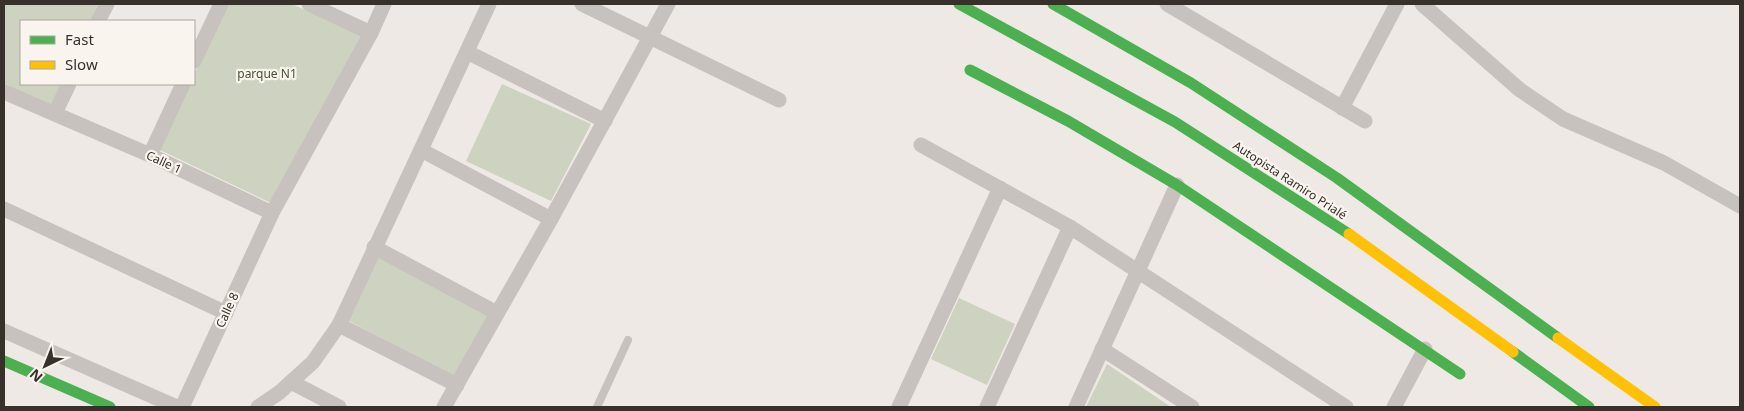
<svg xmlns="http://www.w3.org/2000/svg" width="1744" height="411" viewBox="0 0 1744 411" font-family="'Noto Sans',sans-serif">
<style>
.green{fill:#ced2c0}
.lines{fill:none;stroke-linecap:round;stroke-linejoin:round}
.lane{stroke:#c7c2bd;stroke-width:8}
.street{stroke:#c7c2bd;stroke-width:15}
.fast{stroke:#4caf50;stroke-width:11}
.slow{stroke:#ffc107;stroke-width:11}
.labels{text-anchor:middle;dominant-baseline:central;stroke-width:4.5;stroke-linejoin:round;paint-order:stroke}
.park-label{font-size:12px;fill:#455332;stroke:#f9f4ed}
.street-label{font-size:12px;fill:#37302b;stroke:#f9f4ed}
</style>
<rect width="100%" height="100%" fill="#eee9e4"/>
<g class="green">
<polygon points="4,4 98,4 90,21 21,21 21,84 61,84 51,105 4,85"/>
<polygon points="227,4 292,4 362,36 271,203 158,149 189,84 194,84 194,74"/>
<polygon points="502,84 591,124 551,201 466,161"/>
<polygon points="379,255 490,315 454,377 349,321"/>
<polygon points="959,298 1015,324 987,385 931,359"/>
<polygon points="1107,364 1171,407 1086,407"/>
</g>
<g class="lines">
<polyline class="lane" points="597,407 628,340"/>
<g class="street">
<polyline points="309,4 371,33"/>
<polyline points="582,4 779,100"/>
<polyline points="1167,4 1365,121"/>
<polyline points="1422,4 1520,90 1563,119 1664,163 1740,206"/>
<polyline points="98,21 107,4"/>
<polyline points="467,52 605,121"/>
<polyline points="194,61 221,4"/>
<polyline points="4,92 150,155 272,213"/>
<polyline points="1342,108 1397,4"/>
<polyline points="55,113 69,84"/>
<polyline points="921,145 1070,227 1346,407"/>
<polyline points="421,150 551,219"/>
<polyline points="150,155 183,84"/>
<polyline points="4,209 226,313"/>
<polyline points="374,247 497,313"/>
<polyline points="339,325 457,385"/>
<polyline points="4,331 177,407"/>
<polyline points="1102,349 1192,407"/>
<polyline points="291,382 339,407"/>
<polyline points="182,407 272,213 371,33 384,4"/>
<polyline points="258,407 280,392 313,362 339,325 489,4"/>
<polyline points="444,407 551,219 668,4"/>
<polyline points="899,407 1000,188"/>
<polyline points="987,407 1070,227"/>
<polyline points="1076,407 1177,185"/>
<polyline points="1394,407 1425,349"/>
</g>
<g class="fast">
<polyline points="959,4 1175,122 1349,234"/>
<polyline points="1053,4 1191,83 1337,178 1558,338"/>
<polyline points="970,70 1068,121 1177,185 1460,374"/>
<polyline points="1513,352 1589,407"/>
<polyline points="4,361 110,407"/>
</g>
<g class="slow">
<polyline points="1349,234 1513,352"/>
<polyline points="1558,338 1655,407"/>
</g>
</g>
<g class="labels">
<g class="park-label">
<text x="267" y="73">parque N1</text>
</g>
<g class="street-label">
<text transform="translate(164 162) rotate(25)">Calle 1</text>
<text transform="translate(1290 180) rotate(33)">Autopista Ramiro Prialé</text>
<text transform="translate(227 310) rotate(-65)">Calle 8</text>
</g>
</g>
<rect width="1744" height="411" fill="none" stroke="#37302b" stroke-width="10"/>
<rect x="20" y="20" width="175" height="65" fill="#f9f4ed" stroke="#aba69f"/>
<rect x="30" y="36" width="25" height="8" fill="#4caf50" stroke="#aba69f"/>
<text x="65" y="45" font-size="15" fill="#37302b">Fast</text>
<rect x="30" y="61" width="25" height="8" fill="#ffc107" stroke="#aba69f"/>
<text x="65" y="70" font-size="15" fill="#37302b">Slow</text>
<g transform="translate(45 366) rotate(223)" stroke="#f9f4ed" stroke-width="4" paint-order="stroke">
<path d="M0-4L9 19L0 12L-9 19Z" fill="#37302b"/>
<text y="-8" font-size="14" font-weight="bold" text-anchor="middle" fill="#37302b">N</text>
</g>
</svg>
